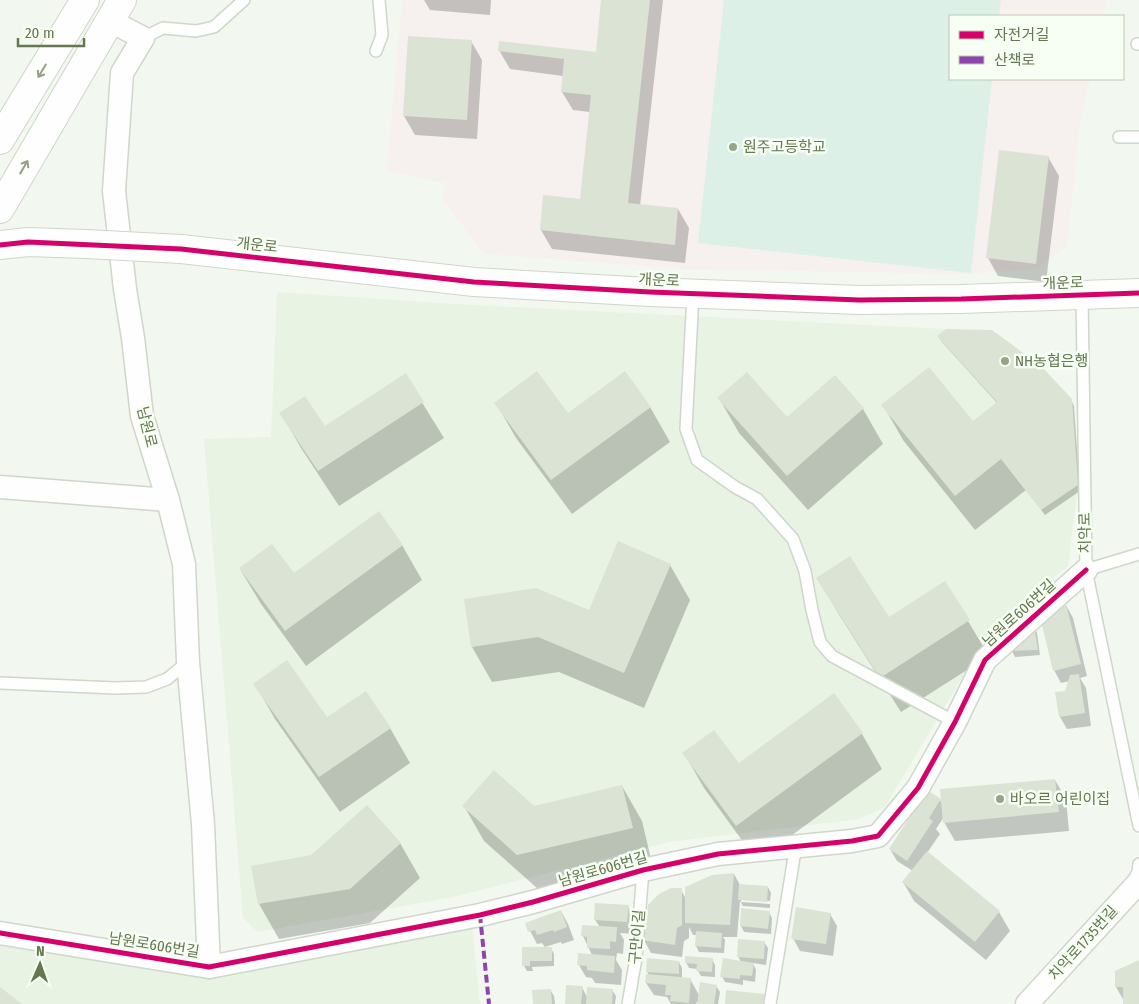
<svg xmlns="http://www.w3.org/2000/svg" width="1139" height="1004" viewBox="0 0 1139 1004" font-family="'Fira Sans Condensed','Noto Sans KR',sans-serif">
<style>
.residential{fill:#e8f3e3}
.education{fill:#f6f0ee}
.green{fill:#ddf0e7}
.shadow{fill:#0003}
.building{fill:#dbe3d4}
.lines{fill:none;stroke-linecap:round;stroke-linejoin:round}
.service-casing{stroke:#cfd6ca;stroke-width:14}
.minor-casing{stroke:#cfd6ca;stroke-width:25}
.tertiary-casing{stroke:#cfd6ca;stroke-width:30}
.service{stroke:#fdfefd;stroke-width:11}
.minor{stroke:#fdfefd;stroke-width:22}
.tertiary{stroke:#fdfefd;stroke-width:28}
.tertiary-bridge-casing{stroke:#cfd6ca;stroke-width:30;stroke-linecap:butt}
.tertiary-bridge{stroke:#fdfefd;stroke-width:28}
.quiet{stroke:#8e44ad;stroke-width:4;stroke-dasharray:8 4;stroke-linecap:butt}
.cycleway-casing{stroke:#f7fef3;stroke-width:8}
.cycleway{stroke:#d6006c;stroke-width:5}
.oneway{stroke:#93a083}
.poi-dot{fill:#96a487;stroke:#f7fef3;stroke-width:2}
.labels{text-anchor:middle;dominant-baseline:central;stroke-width:5;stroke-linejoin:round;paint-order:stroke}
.poi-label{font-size:15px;fill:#65774f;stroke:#f7fef3;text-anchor:start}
.street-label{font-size:15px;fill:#65774f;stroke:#f7fef3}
</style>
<rect width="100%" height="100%" fill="#f2f8f0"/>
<g class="residential">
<polygon points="277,292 471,305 946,329 937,336 996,402 1026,379 1002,459 1041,510 1078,485 1068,566 994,624 885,807 859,819 670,842 453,897 258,932 243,918 204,439 271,437"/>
<polygon points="472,926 480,1004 0,1004 0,940 210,976"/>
</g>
<polygon class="education" points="402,0 1107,0 1103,16 950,16 950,79 1090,79 1080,123 1067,246 1037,269 964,274 686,269 484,254 443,200 445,183 387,171"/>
<polygon class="green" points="724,0 1001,0 999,16 950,16 950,79 992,79 971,273 698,243"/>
<g class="shadow">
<polygon points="424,0 491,0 490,15 430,10"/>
<polygon points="603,0 663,0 640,206 678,209 689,228 685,263 552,249 541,230 545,197 581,200 590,112 573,110 562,92 563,76 510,69 499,50 597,53"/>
<polygon points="471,41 482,60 477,139 415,135 404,116"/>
<polygon points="1048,157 1059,176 1046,282 998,276 988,258"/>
<polygon points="938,336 1071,400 1074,406 1080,491 1045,515 1026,490 975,530 903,440 883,405 972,423 997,403 942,342"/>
<polygon points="405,375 444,438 339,506 301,448 281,413 325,428"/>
<polygon points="719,398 787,419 863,409 883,444 808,510 739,433"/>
<polygon points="496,403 568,415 650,407 670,442 572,514 516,438"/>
<polygon points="402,545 422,580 306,666 261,604 240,569 294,575"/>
<polygon points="670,565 690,600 644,708 559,672 492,682 472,647 590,612"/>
<polygon points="818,578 888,619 945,583 989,656 901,712 838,613"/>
<polygon points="1066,605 1073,618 1087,676 1080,678 1086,688 1091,726 1067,729 1060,717 1070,681 1061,683 1054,670"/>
<polygon points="1034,628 1037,633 1040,655 1015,657 1012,651"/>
<polygon points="255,684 327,719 390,728 410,763 340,812 275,719"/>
<polygon points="834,695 862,734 882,769 757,861 704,788 684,753 739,764"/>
<polygon points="1055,780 1066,799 1069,831 955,841 944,822 944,817 936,829 940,834 927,853 999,912 1010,931 986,960 914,901 903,882 913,871 897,861 890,849 940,800 943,805"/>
<polygon points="622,786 642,821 652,863 538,889 484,841 464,806 534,807"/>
<polygon points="400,843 420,878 370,923 279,939 259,904"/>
<polygon points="734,874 740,885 768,887 771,893 770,901 741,899 741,902 770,904 770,908 743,906 740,901 737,937 723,937 725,940 724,953 699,952 696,946 697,935 693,935 689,927 689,938 684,941 682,957 651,953 644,940 681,890 686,899"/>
<polygon points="628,907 635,919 634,934 620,933 624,940 623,954 617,953 616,960 622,970 621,985 595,983 592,978 586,977 579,965 592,955 583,936 600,927 595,920"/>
<polygon points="561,911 568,924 574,940 562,944 561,942 545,947 542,943 537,944 526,923"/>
<polygon points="769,912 772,918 771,934 744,932 741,926"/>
<polygon points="830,914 837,926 833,956 800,951 793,938"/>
<polygon points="764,942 768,948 766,965 753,963 756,970 755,982 743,980 743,985 725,982 722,976 741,962 738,956"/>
<polygon points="523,948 551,948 554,954 554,966 532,967 533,971 527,971 524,966"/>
<polygon points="712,959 715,965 715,977 701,976 697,969 689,968 686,962"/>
<polygon points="679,962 682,968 682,978 690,979 699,995 716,986 720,992 718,1004 698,1004 697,1001 696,1004 671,1004 667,997 654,995 646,983 649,975 647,972"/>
<polygon points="1139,962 1139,1004 1124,1004 1123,999 1116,987"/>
<polygon points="582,987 587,997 612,990 616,996 615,1004 566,1004"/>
<polygon points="551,991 554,996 555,1004 534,1004"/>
</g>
<g class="building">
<polygon points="601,0 650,0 628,203 678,208 675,245 540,230 543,195 580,199 591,95 561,92 564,59 498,51 499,41 596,52"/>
<polygon points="408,36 472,40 467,120 403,116"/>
<polygon points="999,150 1049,156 1036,264 986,258"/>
<polygon points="946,329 992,330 1041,366 1072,399 1078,485 1041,510 1001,459 955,496 881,405 929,367 973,421 997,402 937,336"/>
<polygon points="537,371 568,413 625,371 651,407 551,480 494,403"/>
<polygon points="747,372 787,417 835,375 864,408 787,476 717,398"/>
<polygon points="406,373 424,402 318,471 279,413 305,396 325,426"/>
<polygon points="379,511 403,545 285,631 239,568 272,544 294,573"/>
<polygon points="618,541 671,564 624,673 538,637 471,647 464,599 536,588 589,610"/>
<polygon points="850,556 889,617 945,581 970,620 880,678 816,578"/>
<polygon points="1066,604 1081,664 1053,671 1041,621 1059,606"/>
<polygon points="1034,626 1038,650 1010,651"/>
<polygon points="287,660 327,717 366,691 391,728 319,777 253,684"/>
<polygon points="1079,674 1085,713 1059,717 1055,692 1065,691 1070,675"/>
<polygon points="834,693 863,733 736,826 682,753 714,730 739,763"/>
<polygon points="494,770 534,806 622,785 633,828 517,855 462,806"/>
<polygon points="1055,779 1059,812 943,823 940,789"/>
<polygon points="927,790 941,799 929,818 933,821 907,861 889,849"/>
<polygon points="367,805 401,843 350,889 258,904 251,866 311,855"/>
<polygon points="927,851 1000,911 975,942 902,882"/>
<polygon points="734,873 730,925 685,923 685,887 712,875"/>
<polygon points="739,884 768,886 767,902 738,900"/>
<polygon points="671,888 682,888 682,925 677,928 675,945 642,940 648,905 659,894"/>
<polygon points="595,903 629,905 627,922 594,920"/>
<polygon points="796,907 831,913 826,944 791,939"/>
<polygon points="741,908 770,911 768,929 740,926"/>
<polygon points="561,910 567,927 554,932 553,930 537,935 535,930 528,932 525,923"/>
<polygon points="582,925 617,927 616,942 610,941 610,949 587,948 587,937 581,936"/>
<polygon points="696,931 722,933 721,948 695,946"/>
<polygon points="738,939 765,941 764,959 737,957"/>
<polygon points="522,947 552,947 552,961 530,961 530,966 522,966"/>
<polygon points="578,953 615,956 614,973 587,970 587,966 577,965"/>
<polygon points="685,956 713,958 712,972 696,971 697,964 685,963"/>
<polygon points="647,958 679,961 679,974 646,972"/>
<polygon points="723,958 754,963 752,976 740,975 740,979 720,977"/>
<polygon points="1139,960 1139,1004 1123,1004 1123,987 1115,987 1115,971"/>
<polygon points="646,974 691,978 689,1003 670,1001 671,995 665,995 666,985 645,983"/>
<polygon points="700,982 717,985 714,1004 697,1004"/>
<polygon points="566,985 583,986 581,1004 565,1004"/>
<polygon points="0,987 22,1004 0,1004"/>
<polygon points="587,987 613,989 612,1004 586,1004"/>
<polygon points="551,989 552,1004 533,1004 532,990"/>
<polygon points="726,990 765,994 764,1004 725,1004"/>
</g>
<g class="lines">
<defs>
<g id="service">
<polyline points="143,38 163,28 196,31 214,27 244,0"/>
<polyline points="1137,44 1139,44"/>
<polyline points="376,51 382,35 379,0"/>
<polyline points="1119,137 1139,137"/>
<polyline points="693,294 686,429 697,460 735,487 757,499 793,539 805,571 812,610 820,642 832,656 955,722"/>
<polyline points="1082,295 1086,570 1139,826"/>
<polyline points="1086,570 1139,554"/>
<polyline points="0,683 115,688 146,687 167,679 188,662"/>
<polyline points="1131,885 1138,872 1139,864"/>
<polyline points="628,1004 636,958 643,870"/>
<polyline points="770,1004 796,845"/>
</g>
<g id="minor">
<polyline points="109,20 143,38 122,73 114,191 125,289 133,338 142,416 168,500 184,564 188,662 203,824 209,967"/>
<polyline points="0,487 168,500"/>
<polyline points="0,933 209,967 480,915 533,902 643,870 718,854 852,841 878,836 918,788 955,722 985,660 1086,570"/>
<polyline points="1027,1004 1139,882"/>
</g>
<g id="tertiary">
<polyline points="0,140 85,0"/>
<polyline points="0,209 122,0"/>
<polyline points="0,245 28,242 86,244"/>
<polyline points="181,249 474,282 650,292 859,300 961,299 1139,293"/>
</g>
</defs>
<use href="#service" class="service-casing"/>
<use href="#minor" class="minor-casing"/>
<use href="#tertiary" class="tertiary-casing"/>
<use href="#service" class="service"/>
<use href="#minor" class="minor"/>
<use href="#tertiary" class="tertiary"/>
<defs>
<polyline id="tertiary-bridge" points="86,244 181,249"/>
</defs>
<use href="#tertiary-bridge" class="tertiary-bridge-casing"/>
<use href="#tertiary-bridge" class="tertiary-bridge"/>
<polyline class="quiet" points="480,915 489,1004"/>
<defs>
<g id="cycleway">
<polyline points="0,245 28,242 181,249 474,282 650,292 859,300 961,299 1139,293"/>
<polyline points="0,933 209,967 480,915 533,902 643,870 718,854 852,841 878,836 918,788 955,722 985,660 1086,570"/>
</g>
</defs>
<use href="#cycleway" class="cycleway-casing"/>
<use href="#cycleway" class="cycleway"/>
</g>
<defs><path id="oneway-shaft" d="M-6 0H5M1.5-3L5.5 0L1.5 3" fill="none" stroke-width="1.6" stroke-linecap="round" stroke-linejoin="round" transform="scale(1.25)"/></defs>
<g class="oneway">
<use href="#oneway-shaft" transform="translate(42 71) rotate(121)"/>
<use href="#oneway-shaft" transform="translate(24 167) rotate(-60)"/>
</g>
<g class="poi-dot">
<circle cx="733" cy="147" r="5"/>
<circle cx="1005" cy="361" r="5"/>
<circle cx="1000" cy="799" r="5"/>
</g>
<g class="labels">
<g class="poi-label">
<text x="743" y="147">원주고등학교</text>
<text x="1015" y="361">NH농협은행</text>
<text x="1010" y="799">바오르 어린이집</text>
</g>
<g class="street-label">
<text transform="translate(257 245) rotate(6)">개운로</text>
<text transform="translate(659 280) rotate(3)">개운로</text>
<text transform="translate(1063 283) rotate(-2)">개운로</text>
<text transform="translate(147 427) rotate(76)">남원로</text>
<text transform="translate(1085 533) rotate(-91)">치악로</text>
<text transform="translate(1019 613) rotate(-42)">남원로606번길</text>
<text transform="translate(603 869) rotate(-16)">남원로606번길</text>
<text transform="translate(637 937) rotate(-85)">구만이길</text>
<text transform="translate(1083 943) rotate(-48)">치악로1735번길</text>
<text transform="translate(154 945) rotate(9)">남원로606번길</text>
</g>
</g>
<rect x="949" y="15" width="175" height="65" fill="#f7fef3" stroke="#bdc8b1"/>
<rect x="959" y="31" width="25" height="8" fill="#d6006c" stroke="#bdc8b1"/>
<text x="994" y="40" font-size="15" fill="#65774f">자전거길</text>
<rect x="959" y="56" width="25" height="8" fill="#8e44ad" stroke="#bdc8b1"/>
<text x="994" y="65" font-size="15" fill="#65774f">산책로</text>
<g transform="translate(40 964) rotate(2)" stroke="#f7fef3" stroke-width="4" paint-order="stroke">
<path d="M0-4L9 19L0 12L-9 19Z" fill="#65774f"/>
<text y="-8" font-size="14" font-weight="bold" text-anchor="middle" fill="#65774f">N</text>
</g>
<path d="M18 38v8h66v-8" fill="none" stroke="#65774f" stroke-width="2.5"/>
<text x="25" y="38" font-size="15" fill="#65774f" stroke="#f7fef3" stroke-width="4" paint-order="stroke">20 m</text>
</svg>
